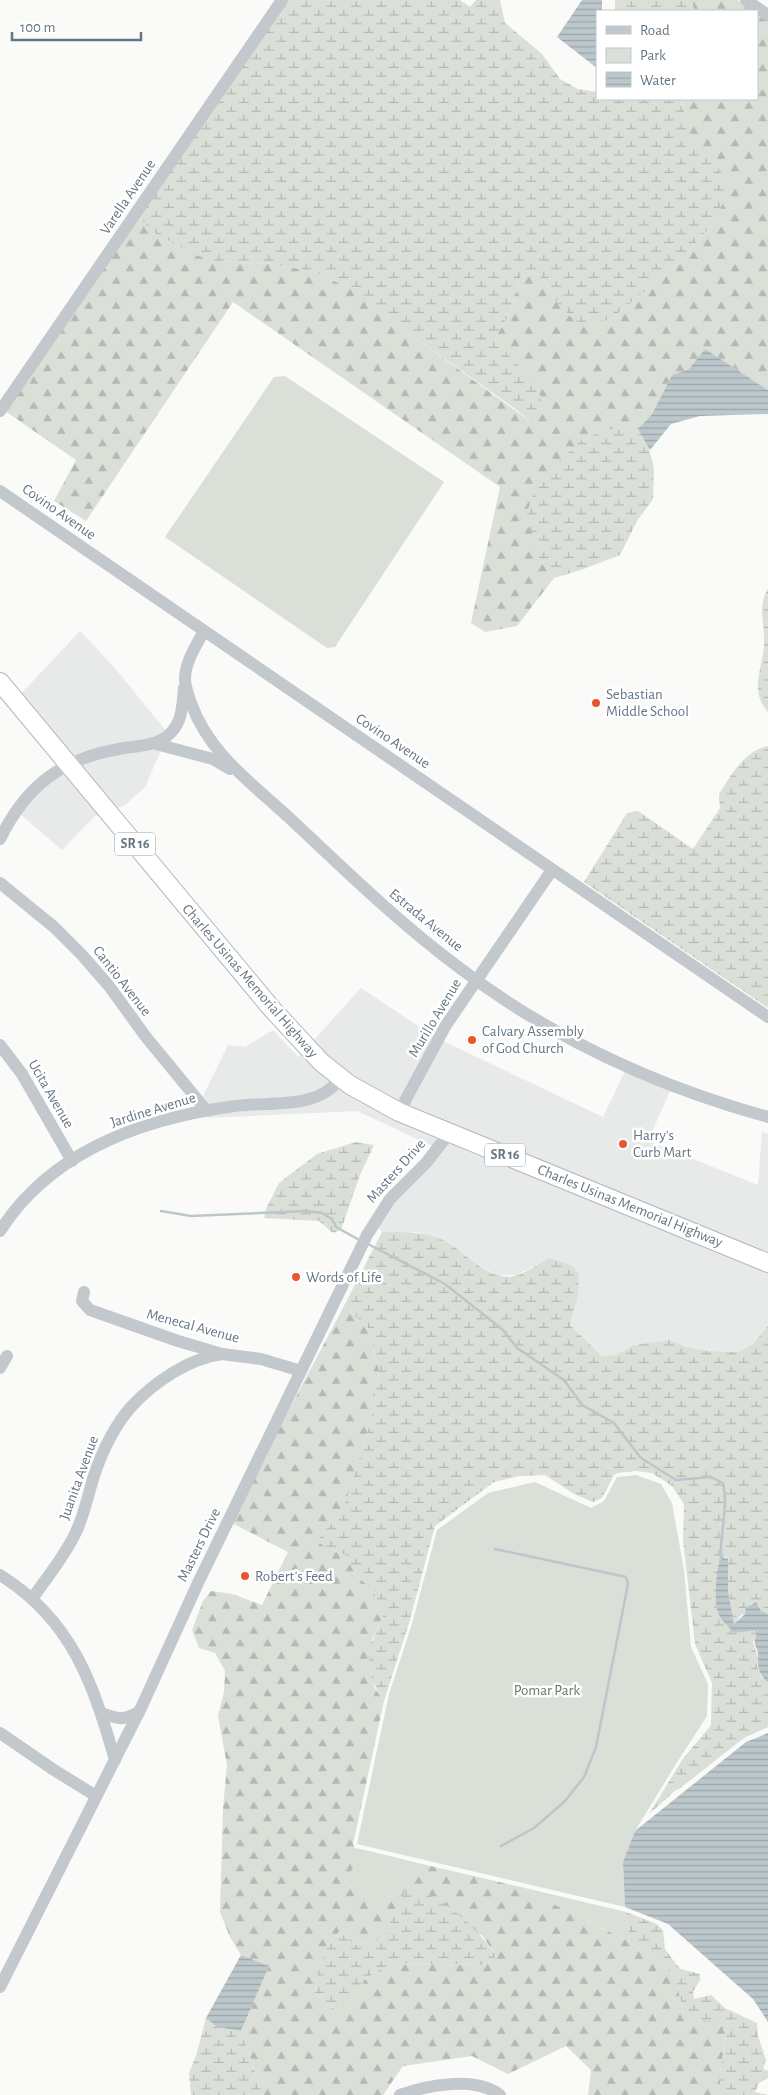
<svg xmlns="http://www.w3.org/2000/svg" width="768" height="2095" viewBox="0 0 768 2095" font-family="'Alegreya Sans',sans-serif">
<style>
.built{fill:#e8e9e9}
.green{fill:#dadfd7}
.forest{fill:url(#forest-firs);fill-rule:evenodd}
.wetland{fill:url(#wetland-marsh)}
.water{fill:url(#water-rules)}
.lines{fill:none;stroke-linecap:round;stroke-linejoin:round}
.stream{stroke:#bbc7cb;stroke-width:2.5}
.highway-casing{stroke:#b4b9bd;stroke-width:20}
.minor{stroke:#c3c8cc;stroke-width:12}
.highway{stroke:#fff;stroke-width:18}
.poi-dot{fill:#e4572e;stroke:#fff;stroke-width:2}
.labels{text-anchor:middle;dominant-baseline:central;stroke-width:5;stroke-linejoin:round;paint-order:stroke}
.shield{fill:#fff;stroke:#939fa8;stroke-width:1}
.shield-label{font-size:14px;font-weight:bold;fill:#657683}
.street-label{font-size:15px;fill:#657683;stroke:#fff}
.poi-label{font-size:15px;fill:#657683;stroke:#fff;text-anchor:start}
.park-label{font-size:15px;fill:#687a64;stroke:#fff}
</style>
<defs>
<pattern id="forest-firs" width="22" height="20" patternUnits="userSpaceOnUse" patternTransform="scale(1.25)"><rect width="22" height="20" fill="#dadfd7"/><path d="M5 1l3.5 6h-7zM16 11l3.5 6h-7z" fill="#b4b9b4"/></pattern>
<pattern id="wetland-marsh" width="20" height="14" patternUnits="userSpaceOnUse" patternTransform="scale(1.25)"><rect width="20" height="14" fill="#dadfd7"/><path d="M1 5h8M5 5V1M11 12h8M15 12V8" fill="none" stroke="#b4b9b4"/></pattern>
<pattern id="water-rules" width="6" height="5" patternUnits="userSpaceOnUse" patternTransform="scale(1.25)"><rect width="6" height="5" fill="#bbc7cb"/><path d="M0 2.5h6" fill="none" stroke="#9ca6aa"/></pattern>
</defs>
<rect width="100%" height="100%" fill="#fafaf8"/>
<g class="built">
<polygon points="80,631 114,667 166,731 160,735 69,758 18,697"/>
<polygon points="152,748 161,750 145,787 125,805 112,810 75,766 84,762"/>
<polygon points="66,770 102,814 95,816 62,850 19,813 26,803"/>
<polygon points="361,988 435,1037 398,1105 377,1095 310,1044"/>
<polygon points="273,1030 298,1057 304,1051 335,1080 330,1086 304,1096 208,1105 202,1098 228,1045 245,1047"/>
<polygon points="443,1041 603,1117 625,1071 670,1091 648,1141 758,1185 762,1132 768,1134 768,1257 406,1109"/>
<polygon points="342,1085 443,1135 434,1147 357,1111 208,1118 207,1116 260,1109"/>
<polygon points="451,1138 768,1268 768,1326 753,1344 739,1352 708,1351 686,1347 670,1340 633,1345 616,1355 602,1356 570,1325 578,1295 579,1274 572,1265 549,1258 517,1275 497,1275 476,1264 449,1243 417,1232 382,1232 377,1227 383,1216"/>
</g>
<g class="green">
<polygon points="285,376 444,482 335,647 327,648 165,537 274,377"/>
<polygon points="636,1475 661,1484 672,1503 684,1570 691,1647 708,1684 707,1716 676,1764 635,1831 623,1862 625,1907 357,1844 389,1694 412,1624 437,1530 488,1493 535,1482 591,1508 604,1501 617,1477"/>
<polygon points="365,1850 418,1863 412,1867 381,1907 344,1882"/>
<polygon points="525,1888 626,1912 630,1942 535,1895"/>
</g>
<g class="forest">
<polygon points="692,0 737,0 754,11 694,11"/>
<path d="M757 13 768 21V390L705 349 689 369 672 375 652 414 638 429H609L582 439 563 460 539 558 554 578 517 626 485 632 471 623 500 487 233 302 86 521 54 501 76 460 5 411 139 217 153 232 216 261 274 264 315 272 341 284 363 290V300L531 422 541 398C528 374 507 359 495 338L510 313 521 276 536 273 549 285 555 300 575 321 611 319 675 266 717 219 686 139 683 107 679 99H757Z"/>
<path d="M344 1306 368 1328 379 1370 371 1420 342 1515 323 1532 330 1550 346 1555 356 1576 373 1589 383 1616 372 1639 374 1687 384 1701 353 1844 355 1848 365 1850 344 1882 381 1907 412 1867 418 1863 525 1888 535 1895 630 1942 675 1976 684 2013 696 2019 720 2022 726 2035 720 2073V2095H588L591 2070 566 2046 508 2074 472 2056 403 2066 383 2095H263L241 2031 269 1966 241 1955 230 1937 220 1912 223 1809 227 1765 218 1716 224 1692 225 1671 215 1653 199 1648 192 1630 203 1601 211 1591 232 1594 262 1605 288 1552 232 1523 265 1455ZM390 1922 482 1935 496 1956 483 1965 397 1963 377 1971 364 1980 359 1991 339 2010 328 2006 315 1993C318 1967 321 1950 340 1931L346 1938 355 1945 376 1941 388 1935Z"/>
</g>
<g class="wetland">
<path d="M287 0H460L470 7 476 0H500L505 23 542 54 560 79 578 89 597 92V99H679L689 123 686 139 710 156 725 178 727 191 717 219 675 266 611 319 588 325 575 321 566 312 555 300 549 285 536 273 521 276 510 313 495 338C505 355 538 380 541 398 542 404 539 413 538 418L531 422 514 408 362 300 363 290 341 284 315 272 274 264 216 261 195 255 153 232 139 217Z"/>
<polygon points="615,0 692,0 694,11 615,11"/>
<polygon points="609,429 638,429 648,445 654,469 653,499 637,521 620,555 581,570 554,578 539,558 527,512 537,484 582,439"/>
<path d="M768 589V712C748 690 764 667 764 642 765 623 757 606 768 589Z"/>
<path d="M768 746V1008L584 882 627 813 638 811 693 849 720 808 719 794C731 775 745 750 768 746Z"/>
<polygon points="356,1142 374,1145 360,1175 341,1230 333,1233 319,1221 264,1218 266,1209 279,1183 317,1154"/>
<path d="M382 1232C405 1232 430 1231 450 1244 469 1256 492 1284 518 1275 529 1271 539 1263 549 1258L572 1265 579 1274 578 1295 570 1325 602 1356 616 1355 633 1345 670 1340 686 1347 708 1351 739 1352 753 1344 768 1326V1614L761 1611 756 1602C748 1604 748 1606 745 1614L741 1615 734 1625 728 1591V1559L722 1555C716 1562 714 1601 717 1610 720 1619 728 1626 734 1633L756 1629 758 1630 753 1643 758 1657 757 1666 761 1676 768 1683V1727L744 1738 679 1789 676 1790 649 1814 682 1760 711 1725 712 1683 695 1644 683 1540 684 1504 672 1486 652 1473 636 1471 617 1473 614 1475 602 1498 593 1502 574 1494 545 1475 520 1476 494 1482 435 1526 409 1623 384 1701C362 1670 367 1648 383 1616L373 1589 356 1576 346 1555 330 1550 318 1542 323 1532 342 1514 371 1420 379 1370 368 1328 344 1306Z"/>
<path d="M407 1887C441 1894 477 1927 496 1956L483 1965 397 1963 377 1971 364 1980 359 1991 339 2010 328 2006 315 1993C318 1967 321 1950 340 1931L346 1938 355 1945 376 1941 388 1935 390 1922Z"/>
<polygon points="626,1912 657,1924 663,1930 665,1949 676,1964 681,1969 700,1974 700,1980 693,1992 694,1999 711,1995 725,2008 757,2023 758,2036 766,2060 763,2069 768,2071 768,2078 759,2083 755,2092 768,2095 720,2095 720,2073 726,2035 720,2023 696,2019 684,2013 675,1976 630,1942"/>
<polygon points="206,2018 217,2027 241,2031 263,2095 191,2095 189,2073 196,2056"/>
</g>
<g class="water">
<polygon points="582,0 602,0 602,11 597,11 597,68 557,37"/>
<polygon points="705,349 768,390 768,414 700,416 671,424 650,450 638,429 652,414 672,375 689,369"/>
<path d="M722 1555 725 1558 728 1559V1591L734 1624 745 1614 746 1607 756 1602 761 1611 768 1614V1683C760 1675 757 1669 758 1658 759 1644 750 1649 758 1630L734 1633C728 1626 720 1620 717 1610 714 1601 716 1562 722 1555Z"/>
<polygon points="768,1733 768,2022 753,1999 668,1924 625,1907 623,1862 635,1831 746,1742"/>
<polygon points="241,1955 269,1966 241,2031 217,2027 206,2018"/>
</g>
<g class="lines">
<g class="stream">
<polyline points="161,1211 191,1216 307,1211 322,1213 332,1219 336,1227 361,1241"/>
<path d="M368 1244 445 1284 503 1330 517 1348 564 1380 582 1405 614 1423 641 1458 676 1480 711 1477 723 1483C729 1509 719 1534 721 1560"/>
<polyline points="495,1549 617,1575 626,1577 628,1584 596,1747 584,1777 565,1801 534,1828 501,1846"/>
</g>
<defs>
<polyline id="highway" points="0,682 272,1009 321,1062 350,1085 399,1112 768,1263"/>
</defs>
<use href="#highway" class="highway-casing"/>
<g class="minor">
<polyline points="746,0 768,15"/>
<polyline points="0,411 282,0"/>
<polyline points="0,491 768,1017"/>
<path d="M204 631C196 646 185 662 185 679 185 687 189 696 191 703 210 757 259 788 298 826 351 876 403 926 461 969 552 1038 659 1087 768 1117"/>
<polyline points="152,743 213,759 230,769"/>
<path d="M0 839C26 786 61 759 119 749 134 746 154 746 166 737 183 724 182 707 184 688"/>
<polyline points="0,883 54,927 82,955 109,986 146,1037 206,1110"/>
<polyline points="0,1045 22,1074 72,1161"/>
<polyline points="399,1112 446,1025 552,870"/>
<path d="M0 1231C51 1151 145 1118 235 1106 271 1101 316 1111 341 1078"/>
<polyline points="84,1292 82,1301 90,1310 178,1341 222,1354 261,1359 301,1371"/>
<polyline points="0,1368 7,1356"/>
<path d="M0 1575C72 1620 93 1683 115 1760"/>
<path d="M32 1599C47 1577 65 1556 76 1532 86 1511 89 1488 97 1467 105 1446 116 1424 131 1407 153 1383 189 1358 222 1354"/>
<path d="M101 1713C118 1719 122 1721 139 1712"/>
<polyline points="0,1733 54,1770 96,1796"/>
<polyline points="0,1987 141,1708 198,1583 367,1235 390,1199 426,1163 450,1132"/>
<path d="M400 2095C427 2085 475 2076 500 2095"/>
</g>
<use href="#highway" class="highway"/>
</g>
<g class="poi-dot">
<circle cx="596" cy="703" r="5"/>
<circle cx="472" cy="1040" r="5"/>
<circle cx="623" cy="1144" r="5"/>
<circle cx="296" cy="1277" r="5"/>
<circle cx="245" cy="1576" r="5"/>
</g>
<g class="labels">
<g class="shield">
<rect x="115" y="832.5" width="40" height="23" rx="4"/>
<rect x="485" y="1143.5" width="40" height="23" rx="4"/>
</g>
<g class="shield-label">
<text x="135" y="844">SR 16</text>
<text x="505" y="1155">SR 16</text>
</g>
<g class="street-label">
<text transform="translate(128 197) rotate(-56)">Varella Avenue</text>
<text transform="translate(59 512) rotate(35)">Covino Avenue</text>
<text transform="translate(393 741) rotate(34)">Covino Avenue</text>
<text transform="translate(426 920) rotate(39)">Estrada Avenue</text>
<text transform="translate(122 981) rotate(52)">Cantio Avenue</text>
<text transform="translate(250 981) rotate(49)">Charles Usinas Memorial Highway</text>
<text transform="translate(435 1018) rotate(-59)">Murillo Avenue</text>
<text transform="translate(51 1094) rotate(60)">Ucita Avenue</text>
<text transform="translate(153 1110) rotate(-17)">Jardine Avenue</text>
<text transform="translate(396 1171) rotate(-48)">Masters Drive</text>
<text transform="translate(630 1206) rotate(22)">Charles Usinas Memorial Highway</text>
<text transform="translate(193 1326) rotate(15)">Menecal Avenue</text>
<text transform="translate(79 1478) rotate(-70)">Juanita Avenue</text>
<text transform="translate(199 1545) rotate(-64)">Masters Drive</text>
</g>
<g class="poi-label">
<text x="606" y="694">Sebastian<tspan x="606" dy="17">Middle School</tspan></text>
<text x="482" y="1031">Calvary Assembly<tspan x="482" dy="17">of God Church</tspan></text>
<text x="633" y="1135">Harry's<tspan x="633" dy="17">Curb Mart</tspan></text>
<text x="306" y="1277">Words of Life</text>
<text x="255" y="1576">Robert's Feed</text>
</g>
<g class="park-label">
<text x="547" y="1690">Pomar Park</text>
</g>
</g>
<rect x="596" y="10" width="162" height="90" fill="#ffffff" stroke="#c1c8cd"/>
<rect x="606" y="26" width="25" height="8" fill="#c3c8cc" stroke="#c1c8cd"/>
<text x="640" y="35" font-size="15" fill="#657683">Road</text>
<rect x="606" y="48" width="25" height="15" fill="#dadfd7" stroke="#c1c8cd"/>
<text x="640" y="60" font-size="15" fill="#657683">Park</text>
<rect x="606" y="72" width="25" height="15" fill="url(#water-rules)" stroke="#c1c8cd"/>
<text x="640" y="85" font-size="15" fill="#657683">Water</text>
<path d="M12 32v8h129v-8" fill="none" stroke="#657683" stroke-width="2.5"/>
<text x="20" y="32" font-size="15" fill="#657683" stroke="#ffffff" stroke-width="4" paint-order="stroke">100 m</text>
</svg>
